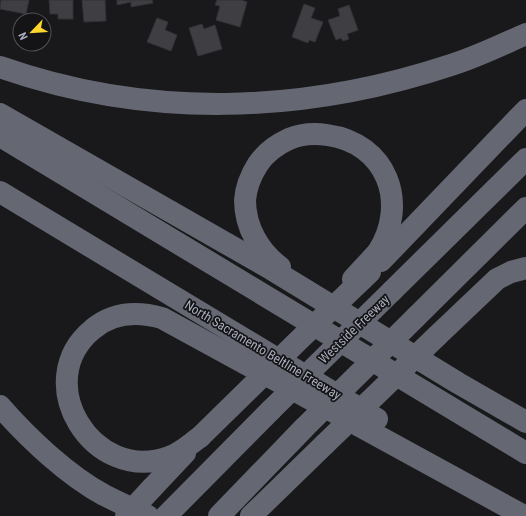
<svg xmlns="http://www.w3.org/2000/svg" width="526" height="516" viewBox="0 0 526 516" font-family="'Roboto Condensed',sans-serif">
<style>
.building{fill:#3e3e43;stroke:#333337}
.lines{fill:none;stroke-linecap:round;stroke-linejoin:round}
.highway{stroke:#656772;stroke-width:22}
.highway-bridge{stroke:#656772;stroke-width:22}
.labels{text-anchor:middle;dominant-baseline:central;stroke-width:3.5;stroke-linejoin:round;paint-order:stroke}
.street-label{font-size:13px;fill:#aaadbc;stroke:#141416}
</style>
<rect width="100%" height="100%" fill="#19191b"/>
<g class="building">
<polygon points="1,0 29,0 26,14 0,9"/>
<polygon points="49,0 73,0 73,19 58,19 58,14 50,14"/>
<polygon points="82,0 105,0 106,21 84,22"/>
<polygon points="117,0 152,0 153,3 131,7 131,2 117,5"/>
<polygon points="217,0 241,0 247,2 240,27 216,20 220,6 215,5"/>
<polygon points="304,4 315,8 311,18 323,22 315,42 309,40 308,43 292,37"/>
<polygon points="349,5 358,30 347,34 349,39 343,41 341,38 336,40 328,20 340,16 338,9"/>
<polygon points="157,18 168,22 165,30 177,35 171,51 147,42"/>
<polygon points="202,24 204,29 215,25 222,49 198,56 189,28"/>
</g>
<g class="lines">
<g class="highway">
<path d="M0 67C148 119 303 114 451 65 477 57 501 45 526 34"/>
<polyline points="0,114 271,269 458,383 526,422"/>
<polyline points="0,136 526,453"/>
<polyline points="0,192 377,419"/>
<polyline points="381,261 526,110"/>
<path d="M280 267C259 251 245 227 245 200 246 187 251 175 258 164 266 152 276 145 289 139 301 134 314 133 327 135 387 143 409 203 378 252"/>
<polyline points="392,291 526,159"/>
<polyline points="416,317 526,208"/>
<polyline points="437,336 497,279 511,272 526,268"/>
<path d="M0 406C28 438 67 475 104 495 118 502 133 509 148 516"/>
<path d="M200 437C190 444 181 453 169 457 93 485 29 381 93 329 113 312 137 311 162 318L524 516"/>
<polyline points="152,488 185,453"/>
<polyline points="166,516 271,410"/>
<polyline points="219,516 304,428"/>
<polyline points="251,516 325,444"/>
</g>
<g class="highway-bridge">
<polyline points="353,279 378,252"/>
<polyline points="271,410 392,291"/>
<polyline points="304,428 416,317"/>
<polyline points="200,437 299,340 370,272"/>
<polyline points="325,444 437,336"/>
<polyline points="126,516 152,488"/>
</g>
</g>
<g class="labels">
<g class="street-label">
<text transform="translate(354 329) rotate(-44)">Westside Freeway</text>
<text transform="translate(263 350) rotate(31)">North Sacramento Beltline Freeway</text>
</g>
</g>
<g transform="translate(32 32) rotate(245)"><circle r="19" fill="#141416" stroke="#505158"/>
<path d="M0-3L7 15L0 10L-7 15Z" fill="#ffd62d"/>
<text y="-6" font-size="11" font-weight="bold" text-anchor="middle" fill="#aaadbc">N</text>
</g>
</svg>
